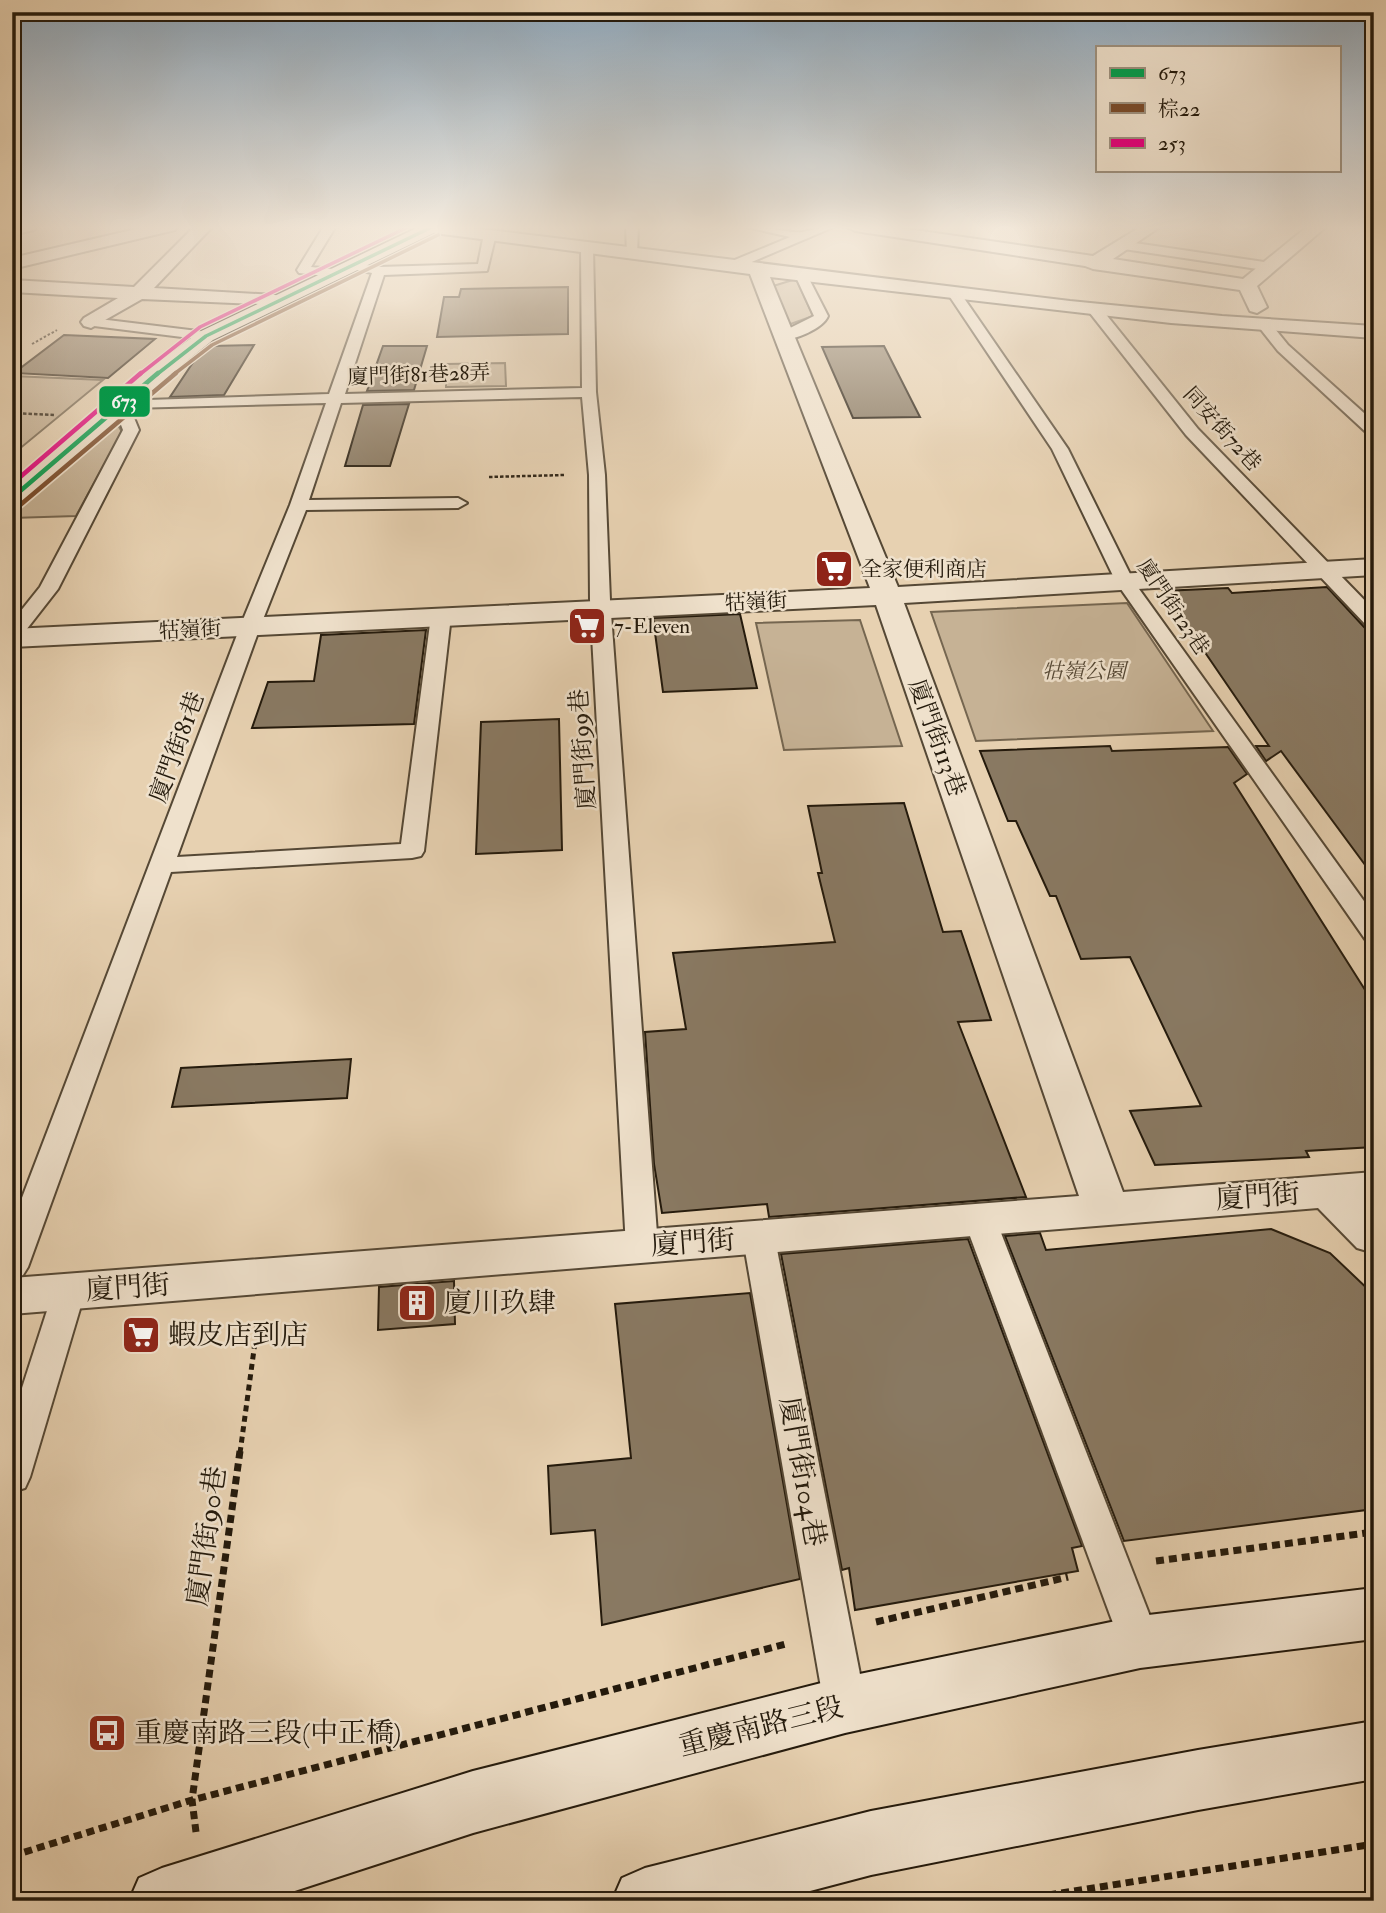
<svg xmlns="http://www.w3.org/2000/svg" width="1386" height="1913" viewBox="0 0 1386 1913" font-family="'IM FELL Double Pica','Noto Serif TC',serif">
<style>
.green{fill:#c6b295;stroke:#756650;stroke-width:2}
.building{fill:#897962;stroke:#241a0c;stroke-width:2}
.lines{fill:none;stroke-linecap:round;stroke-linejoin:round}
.lane-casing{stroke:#554835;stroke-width:4}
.street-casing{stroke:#554835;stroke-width:4}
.secondary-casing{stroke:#241a0c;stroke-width:4}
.path-far3{stroke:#241a0c;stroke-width:2;stroke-dasharray:2.5 2;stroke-linecap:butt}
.path-far2{stroke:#241a0c;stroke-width:2.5;stroke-dasharray:3.5 2;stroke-linecap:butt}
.path-far1{stroke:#241a0c;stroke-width:5;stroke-dasharray:6 4.5;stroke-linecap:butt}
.path{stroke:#241a0c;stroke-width:7;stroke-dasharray:8 5;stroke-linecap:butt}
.lane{fill:#efe1cc;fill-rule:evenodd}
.street{fill:#efe1cc;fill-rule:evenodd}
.secondary{fill:#efe1cc;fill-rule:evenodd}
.bus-1-far1-casing{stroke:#efe1cc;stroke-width:6}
.bus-1-casing{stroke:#efe1cc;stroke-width:8}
.bus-2-far1-casing{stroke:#efe1cc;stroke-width:6}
.bus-2-casing{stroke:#efe1cc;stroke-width:8}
.bus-3-far1-casing{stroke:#efe1cc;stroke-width:6}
.bus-3-casing{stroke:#efe1cc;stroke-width:8}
.bus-1-far1{stroke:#029f4e;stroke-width:3.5}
.bus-1{stroke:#029f4e;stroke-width:4.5}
.bus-2-far1{stroke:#7a4b2a;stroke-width:3.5}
.bus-2{stroke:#7a4b2a;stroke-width:4.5}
.bus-3-far1{stroke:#e5007d;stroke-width:3.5}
.bus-3{stroke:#e5007d;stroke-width:4.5}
.labels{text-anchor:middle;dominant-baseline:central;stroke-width:5;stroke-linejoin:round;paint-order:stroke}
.far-street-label{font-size:21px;fill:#241a0c;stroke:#efe1cc}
.far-poi-label{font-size:21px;fill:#241a0c;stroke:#efe1cc;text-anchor:start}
.far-park-label{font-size:21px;font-style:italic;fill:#554835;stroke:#efe1cc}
.street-label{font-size:24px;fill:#241a0c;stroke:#efe1cc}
.near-street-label{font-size:28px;fill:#241a0c;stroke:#efe1cc}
.near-poi-label{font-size:28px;fill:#241a0c;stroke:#efe1cc;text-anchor:start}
.line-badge{stroke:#efe1cc;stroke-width:2.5}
.badge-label{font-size:19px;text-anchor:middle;font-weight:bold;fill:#fff}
</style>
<rect width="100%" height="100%" fill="#e7d1b1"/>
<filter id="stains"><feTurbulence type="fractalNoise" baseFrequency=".00286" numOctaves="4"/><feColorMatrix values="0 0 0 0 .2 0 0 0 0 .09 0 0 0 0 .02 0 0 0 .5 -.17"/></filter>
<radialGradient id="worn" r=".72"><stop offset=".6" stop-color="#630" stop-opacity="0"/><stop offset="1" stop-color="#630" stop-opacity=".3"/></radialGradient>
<g class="green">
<polygon points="796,279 813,316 785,326 770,287"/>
<polygon points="505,363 506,386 446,387 446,364"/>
<polygon points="12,376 103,380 12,455"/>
<polygon points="114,418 122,432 76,516 12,518 12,507"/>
<polygon points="1127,603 1213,731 976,741 931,612"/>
<polygon points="860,620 902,746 784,750 756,623"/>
</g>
<g class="building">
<polygon points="568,287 568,334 437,337 444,297 459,297 461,289"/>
<polygon points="64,335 155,339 108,378 14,373"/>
<polygon points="254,345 224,395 170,397 198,355 210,346"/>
<polygon points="383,346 427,346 414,390 367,391"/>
<polygon points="884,346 920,417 853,418 822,347"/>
<polygon points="409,404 390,466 345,466 363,405"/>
<polygon points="1327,587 1365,628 1374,630 1374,877 1281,751 1266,761 1256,746 1269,746 1163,591 1228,588 1232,593"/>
<polygon points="740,614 757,688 663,692 653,618"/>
<polygon points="426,630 414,724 252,728 268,682 314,681 321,635"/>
<polygon points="559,719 562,850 476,854 481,722"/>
<polygon points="1110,746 1112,751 1228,747 1247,774 1234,783 1374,1004 1374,1147 1306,1151 1309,1157 1155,1165 1130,1111 1201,1106 1130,957 1081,959 1056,896 1050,896 1016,821 1008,821 980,751"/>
<polygon points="904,803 943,932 961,931 991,1020 958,1022 1026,1197 769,1217 767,1204 662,1213 654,1164 645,1032 686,1029 673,953 835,942 818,873 822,873 808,806"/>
<polygon points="351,1059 347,1098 172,1107 181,1068"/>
<polygon points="1271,1229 1330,1253 1374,1295 1374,1509 1124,1541 1005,1236 1040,1233 1046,1250"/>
<polygon points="968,1239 1082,1546 1072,1548 1078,1571 855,1610 849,1568 842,1570 781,1254"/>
<polygon points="454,1281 455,1324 378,1330 379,1287"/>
<polygon points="750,1293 800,1579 602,1625 595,1530 551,1534 548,1466 631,1458 615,1304"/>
</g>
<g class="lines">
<defs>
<g id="lane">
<polygon points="324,226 336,226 311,267 333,269 339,273 333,277 299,273 297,270"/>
<polygon points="626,226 638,226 637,257 627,254"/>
<path d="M742 226C761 225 790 234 803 232 815 230 823 225 836 226L733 270H725V264L790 237Z"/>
<polygon points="490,230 496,234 487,271 384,275 345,394 582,388 581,247 587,243 593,247 596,392 605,475 610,600 658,1247 653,1255 642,1259 631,1255 626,1247 590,600 589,475 582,397 341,403 309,500 458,498 467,503 458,508 306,510 260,627 177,857 401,844 431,616 441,610 451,616 424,851 421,856 412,858 171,872 28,1267 23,1275 12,1279 12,1224 240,627 290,505 326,403 130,408 139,430 58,589 19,639 12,641 12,622 40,587 123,430 113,404 116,401 329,394 372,273 347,268 347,262 379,267 478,264 484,234"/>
<polygon points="1121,241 1271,263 1277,267 1271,271 1117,248 1115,245"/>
<path d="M802 273 808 277 828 316C823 329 791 342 778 340V334L814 316 796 277Z"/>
<polygon points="954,290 959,291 1068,449 1134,582 1374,915 1374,942 1365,939 1116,582 1052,449 948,294"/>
<polygon points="1095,306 1100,307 1198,429 1374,610 1374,628 1367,626 1186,435 1090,313 1088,310"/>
<polygon points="91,318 206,332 213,336 206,340 86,325 86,319"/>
<polygon points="1266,323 1271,324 1288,345 1374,422 1374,436 1368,434 1278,351 1259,327"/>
<polygon points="980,1209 991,1212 996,1220 1160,1642 1154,1655 1140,1660 1126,1655 1120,1642 964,1220 969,1212"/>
<polygon points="759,1228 770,1231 775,1239 866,1705 860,1718 845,1724 830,1718 824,1705 743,1239 748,1231"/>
<polygon points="69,1280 81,1283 85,1292 30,1477 25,1488 12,1492 12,1419 53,1292 57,1283"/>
</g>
<g id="street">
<polygon points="12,226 37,226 34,230 12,235"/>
<polygon points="149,226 178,226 175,230 12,269 12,258"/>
<polygon points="195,226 213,226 154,288 275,295 282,297 285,301 282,305 142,299 91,328 84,326 81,322 84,318 118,298 12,292 12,280 134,287"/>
<polygon points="411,226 456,226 1070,301 1222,316 1374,326 1374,338 1171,323 770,277 898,587 1374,559 1374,575 904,603 1123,1192 1374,1172 1374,1204 1369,1204 1374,1208 1374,1253 1357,1248 1318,1208 12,1314 12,1278 1079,1196 876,605 12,647 12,629 870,588 750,274 419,231"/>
<polygon points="846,226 887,226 1093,256 1142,226 1161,226 1113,259 1243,279 1308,226 1327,226 1257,286 1267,307 1257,313 1250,311 1240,290 1093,269 1085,266 855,231"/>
</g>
<g id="secondary">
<polygon points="421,226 443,226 440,230 213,340 162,381 21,503 12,505 12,485 146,371 199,332"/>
<polygon points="1374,1588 1374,1639 1140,1668 845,1733 473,1833 264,1901 129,1901 139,1878 162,1868 473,1771 845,1677 1140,1616"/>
<polygon points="1374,1721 1374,1779 1198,1810 871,1875 772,1901 612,1901 622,1878 645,1868 871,1811 1198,1750"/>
</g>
</defs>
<use href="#lane" class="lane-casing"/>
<use href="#street" class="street-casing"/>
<use href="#secondary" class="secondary-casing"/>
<polyline class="path-far3" points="32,344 57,330"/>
<g class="path-far2">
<polyline points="12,413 54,415"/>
<polyline points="489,477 564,475"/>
</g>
<polyline class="path-far1" points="240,1453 258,1320"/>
<g class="path">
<polyline points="1156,1561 1374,1532"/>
<polyline points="876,1622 1068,1577"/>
<polyline points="196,1832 192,1800 240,1451"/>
<polyline points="12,1856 192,1800 786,1644"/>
<polyline points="1010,1901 1374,1844"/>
</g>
<use href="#lane" class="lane"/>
<use href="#street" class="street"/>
<use href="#secondary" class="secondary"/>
<defs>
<polyline id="bus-1-far1" points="156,375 206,336 434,226"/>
<polyline id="bus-1" points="12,498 158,373"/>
<polyline id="bus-2-far1" points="173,375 212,345 438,235"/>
<polyline id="bus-2" points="19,506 176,373"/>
<polyline id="bus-3-far1" points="139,375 200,327 410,226"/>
<polyline id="bus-3" points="12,484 141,373"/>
</defs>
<use href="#bus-1-far1" class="bus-1-far1-casing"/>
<use href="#bus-1" class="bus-1-casing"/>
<use href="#bus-2-far1" class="bus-2-far1-casing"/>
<use href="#bus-2" class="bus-2-casing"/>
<use href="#bus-3-far1" class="bus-3-far1-casing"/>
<use href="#bus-3" class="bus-3-casing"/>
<use href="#bus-1-far1" class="bus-1-far1"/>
<use href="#bus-1" class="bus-1"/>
<use href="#bus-2-far1" class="bus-2-far1"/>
<use href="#bus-2" class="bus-2"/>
<use href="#bus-3-far1" class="bus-3-far1"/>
<use href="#bus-3" class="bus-3"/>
</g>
<linearGradient id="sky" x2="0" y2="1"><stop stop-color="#8da7bc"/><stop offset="0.46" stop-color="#f4eadc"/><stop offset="1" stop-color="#f4eadc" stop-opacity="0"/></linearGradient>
<rect width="1386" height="494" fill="url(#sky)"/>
<defs>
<symbol id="supermarket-square" viewBox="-11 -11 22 22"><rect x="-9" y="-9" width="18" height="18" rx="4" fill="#8f2418" stroke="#efe1cc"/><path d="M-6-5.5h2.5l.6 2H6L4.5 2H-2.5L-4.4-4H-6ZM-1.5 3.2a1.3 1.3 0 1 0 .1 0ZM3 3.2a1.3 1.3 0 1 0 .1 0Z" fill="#fff"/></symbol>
<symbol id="building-square" viewBox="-11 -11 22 22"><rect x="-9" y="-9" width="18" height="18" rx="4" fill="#8f2418" stroke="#efe1cc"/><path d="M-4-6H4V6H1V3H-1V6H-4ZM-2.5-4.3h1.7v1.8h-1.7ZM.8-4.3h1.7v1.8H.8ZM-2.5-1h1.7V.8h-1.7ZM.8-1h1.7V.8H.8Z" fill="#fff"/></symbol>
<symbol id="bus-square" viewBox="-11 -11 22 22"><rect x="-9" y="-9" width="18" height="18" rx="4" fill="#8f2418" stroke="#efe1cc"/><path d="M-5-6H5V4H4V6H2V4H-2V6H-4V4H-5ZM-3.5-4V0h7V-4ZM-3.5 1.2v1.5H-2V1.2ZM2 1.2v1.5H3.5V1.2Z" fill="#fff"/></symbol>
</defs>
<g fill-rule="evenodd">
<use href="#supermarket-square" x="812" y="547" width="44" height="44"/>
<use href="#supermarket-square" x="565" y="604" width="44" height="44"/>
<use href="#building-square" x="395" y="1281" width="44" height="44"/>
<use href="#supermarket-square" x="119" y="1313" width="44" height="44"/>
<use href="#bus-square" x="85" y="1711" width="44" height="44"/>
</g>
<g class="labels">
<g class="far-street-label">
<text transform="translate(419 375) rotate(-2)">廈門街81巷28弄</text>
<text transform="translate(1222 429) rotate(48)">同安街72巷</text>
<text transform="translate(756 602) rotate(-3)">牯嶺街</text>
<text transform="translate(1173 607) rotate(56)">廈門街123巷</text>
<text transform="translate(190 630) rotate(-3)">牯嶺街</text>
</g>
<g class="far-poi-label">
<text x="861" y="569">全家便利商店</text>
<text x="614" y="626">7-Eleven</text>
</g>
<g class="far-park-label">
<text x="1084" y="671">牯嶺公園</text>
</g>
<g class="street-label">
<text transform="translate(937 738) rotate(70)">廈門街113巷</text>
<text transform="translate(177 747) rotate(-70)">廈門街81巷</text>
<text transform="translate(583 749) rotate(-94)">廈門街99巷</text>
</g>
<g class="near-street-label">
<text transform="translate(1258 1197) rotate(-4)">廈門街</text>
<text transform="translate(693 1243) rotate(-4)">廈門街</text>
<text transform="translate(128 1288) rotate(-4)">廈門街</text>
<text transform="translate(802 1472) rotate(80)">廈門街104巷</text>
<text transform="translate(207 1536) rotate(-82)">廈門街90巷</text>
<text transform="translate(761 1727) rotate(-14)">重慶南路三段</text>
</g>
<g class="near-poi-label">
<text x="444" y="1303">廈川玖肆</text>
<text x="168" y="1335">蝦皮店到店</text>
<text x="134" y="1733">重慶南路三段(中正橋)</text>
</g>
</g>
<rect class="line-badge" x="98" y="385" width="53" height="33" rx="7" fill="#029f4e"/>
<g class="badge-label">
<text x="124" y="408">673</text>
</g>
<rect width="1386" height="1913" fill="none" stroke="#e7d1b1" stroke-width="42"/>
<rect x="14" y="14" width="1358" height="1885" fill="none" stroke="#241a0c" stroke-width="3.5"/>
<rect x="21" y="21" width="1344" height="1871" fill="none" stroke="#241a0c" stroke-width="2"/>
<rect x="1096" y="46" width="245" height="126" fill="#efe1cc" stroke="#9e917f" stroke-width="2"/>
<rect x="1110" y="68" width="35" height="10" fill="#029f4e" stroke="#9e917f" stroke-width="2"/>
<text x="1158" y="80" font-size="21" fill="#241a0c">673</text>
<rect x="1110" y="103" width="35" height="10" fill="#7a4b2a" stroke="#9e917f" stroke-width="2"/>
<text x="1158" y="116" font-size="21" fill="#241a0c">棕22</text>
<rect x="1110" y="138" width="35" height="10" fill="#e5007d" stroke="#9e917f" stroke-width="2"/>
<text x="1158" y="150" font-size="21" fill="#241a0c">253</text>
<rect width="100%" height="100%" filter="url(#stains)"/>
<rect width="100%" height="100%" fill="url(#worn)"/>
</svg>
